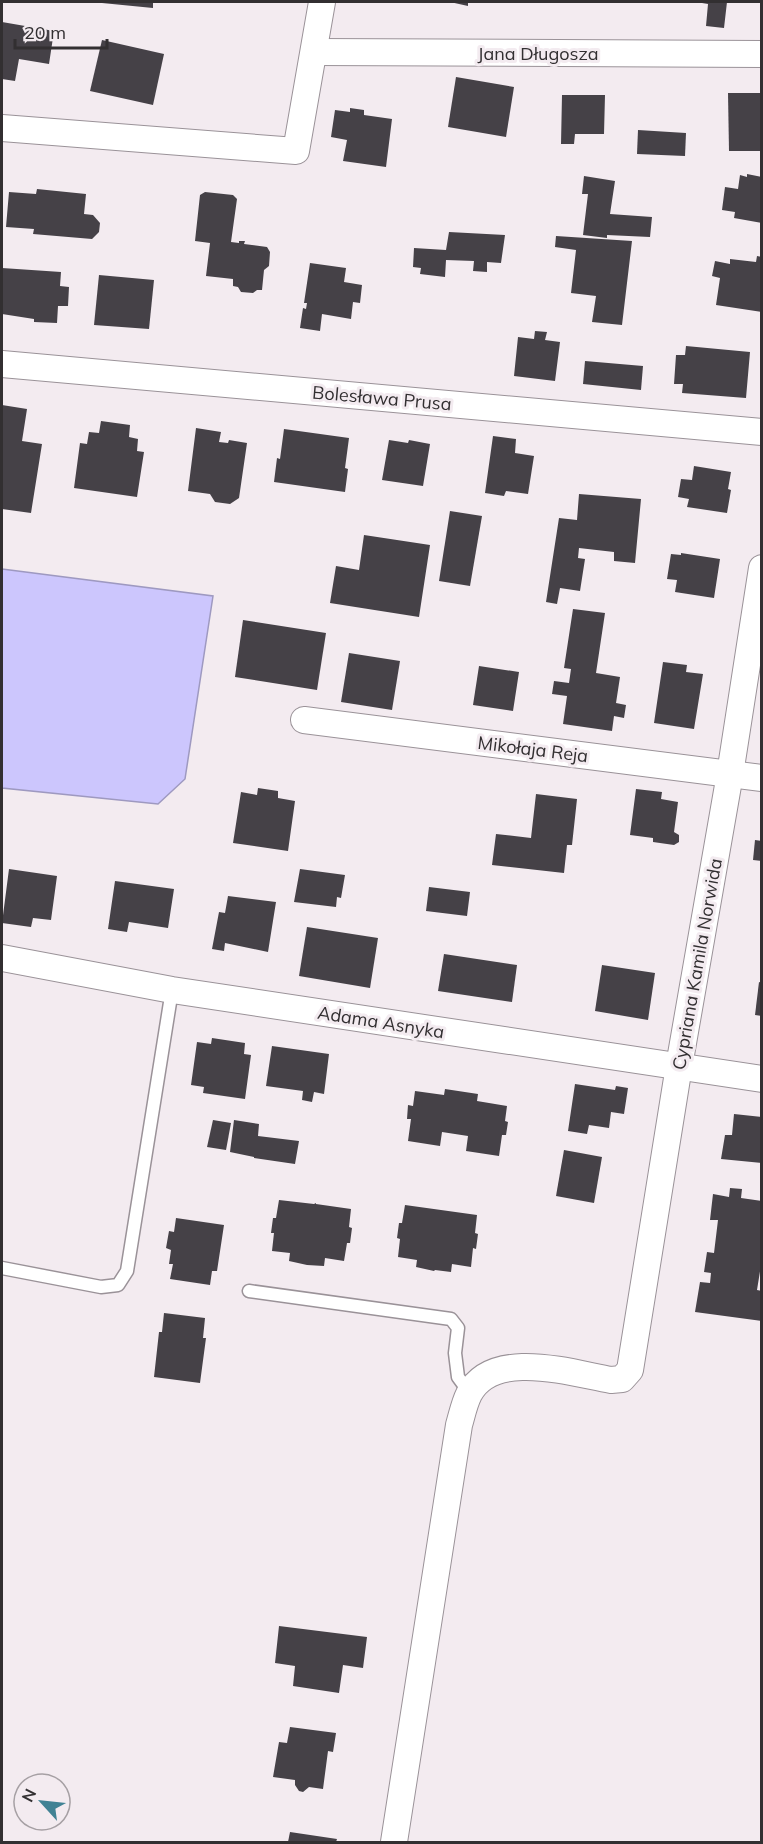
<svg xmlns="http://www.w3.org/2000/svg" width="763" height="1844" viewBox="0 0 763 1844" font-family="Mulish,sans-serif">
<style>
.water{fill:#ccc6fd;stroke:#9e99c0;stroke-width:1.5}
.building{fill:#454147}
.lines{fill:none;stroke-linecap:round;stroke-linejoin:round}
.lane-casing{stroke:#9a9298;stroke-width:15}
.street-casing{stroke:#9a9298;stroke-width:28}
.lane{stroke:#fff;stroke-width:12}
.street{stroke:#fff;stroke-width:26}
.labels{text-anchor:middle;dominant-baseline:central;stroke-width:6;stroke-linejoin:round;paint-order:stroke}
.street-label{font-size:18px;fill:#322f31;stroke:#f3ebf0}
</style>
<rect width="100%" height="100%" fill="#f3ebf0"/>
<polygon class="water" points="2,569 213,596 185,779 158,804 2,788"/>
<g class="building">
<polygon points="102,2 153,2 153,8 102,3"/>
<polygon points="450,2 468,2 468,6"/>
<polygon points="696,2 727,2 724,28 706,26 708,4"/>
<polygon points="2,22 54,31 49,64 19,59 15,81 2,79"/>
<polygon points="102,40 164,54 153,105 90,91"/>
<polygon points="456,77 514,87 506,137 448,127"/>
<polygon points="728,93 762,93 762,151 729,151"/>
<polygon points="562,95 605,95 604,134 575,134 574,144 561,144"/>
<polygon points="350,108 364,110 364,115 392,119 386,167 343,161 347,140 331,137 335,110 350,112"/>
<polygon points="638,130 686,133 685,156 637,154"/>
<polygon points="747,174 762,177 762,223 734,218 735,212 722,210 725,187 738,189 740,175 747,177"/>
<polygon points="584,176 615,181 610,214 652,217 650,237 607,235 607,238 583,235 588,194 582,194"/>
<polygon points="37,189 86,194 84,214 93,215 100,223 99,232 92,239 33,234 34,229 6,227 9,192 36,194"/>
<polygon points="205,192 233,195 237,199 231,242 239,243 239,241 245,241 244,244 267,247 270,252 269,266 264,270 262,290 257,290 253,293 241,292 238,287 233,286 233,279 206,276 210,243 195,241 200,195"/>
<polygon points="449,232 505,235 501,263 487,262 487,272 473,271 474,261 446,260 445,277 420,274 421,268 413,267 414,248 446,250"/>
<polygon points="556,236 632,241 622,325 592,322 596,296 571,293 576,250 555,247"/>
<polygon points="757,256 762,257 762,312 716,305 720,278 712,276 715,261 730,264 730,259 756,262"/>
<polygon points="310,263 346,268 344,282 362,285 360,303 353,302 351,319 322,314 320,331 300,328 303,308 306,309 307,303 304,303"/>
<polygon points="2,268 61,272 60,286 69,287 68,306 58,306 57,323 34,322 34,319 2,314"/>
<polygon points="99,275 154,280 149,329 94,325"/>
<polygon points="535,331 547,332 545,340 560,342 555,381 514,376 518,337 534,339"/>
<polygon points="686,346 750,352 746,398 682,393 683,384 674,384 676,355 685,355"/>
<polygon points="585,361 643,366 641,390 583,384"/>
<polygon points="2,405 27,409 22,441 42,444 31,513 2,509"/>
<polygon points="101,421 130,425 129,437 138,439 137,451 144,452 137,497 74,488 80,443 87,444 89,432 99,433"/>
<polygon points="196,428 221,432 219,442 228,443 229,440 247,443 239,498 230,504 215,502 210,494 188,491"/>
<polygon points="284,429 349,438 345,468 348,469 345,492 274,482 277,458 280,459"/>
<polygon points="493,436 516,439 515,453 534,456 528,494 506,491 504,496 485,493"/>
<polygon points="389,440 408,443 409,440 430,444 423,486 382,480"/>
<polygon points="694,466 731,472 728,489 731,490 727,513 687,507 689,499 678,497 681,479 692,480"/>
<polygon points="579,494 641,499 635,563 614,561 614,552 579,548 578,558 585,559 580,591 560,588 557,604 546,602 559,518 577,520"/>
<polygon points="450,511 482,516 470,586 439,581"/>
<polygon points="364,535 430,545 419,617 330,603 336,566 359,570"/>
<polygon points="681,553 720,559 714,598 675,592 677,580 667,579 671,554 681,555"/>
<polygon points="573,609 605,613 596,673 620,677 616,703 626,705 624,718 614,716 612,731 563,724 567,696 552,694 554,681 569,683 571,669 564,668"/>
<polygon points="243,620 326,633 317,690 235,677"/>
<polygon points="349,653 400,661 392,710 341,702"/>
<polygon points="663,662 687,665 686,672 703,674 694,729 654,723"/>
<polygon points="479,666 519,672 513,711 473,705"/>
<polygon points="258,788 278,791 278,798 295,801 288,851 233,843 241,792 257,795"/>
<polygon points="636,789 662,792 661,799 678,802 674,832 679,835 679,842 674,845 653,842 653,838 630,835"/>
<polygon points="536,794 577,799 572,845 567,845 564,873 492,865 496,834 531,838"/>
<polygon points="755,840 762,841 762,861 753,860"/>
<polygon points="9,869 57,876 51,920 33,918 31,927 2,923"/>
<polygon points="300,869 345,875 341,898 337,897 336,907 294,902"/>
<polygon points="115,881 174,889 168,928 129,922 127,932 108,929"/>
<polygon points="429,887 470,892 467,916 426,911"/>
<polygon points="228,896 276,902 268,952 225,943 224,951 212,949 219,912 225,913"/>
<polygon points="307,927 378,938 370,988 299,976"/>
<polygon points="444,954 517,965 512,1002 438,991"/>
<polygon points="602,965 655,973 648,1020 595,1011"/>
<polygon points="759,982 762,983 762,1016 755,1015"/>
<polygon points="212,1038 245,1043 244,1054 251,1055 245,1099 203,1093 204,1087 191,1085 197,1042 211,1044"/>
<polygon points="272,1046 329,1054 324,1094 314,1092 312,1102 302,1100 303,1091 266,1086"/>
<polygon points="575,1084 615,1090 616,1086 628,1088 624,1114 611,1112 609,1128 589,1125 587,1134 568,1131"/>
<polygon points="445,1089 478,1094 477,1101 507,1106 505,1121 508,1122 506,1135 502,1135 499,1156 466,1151 468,1136 442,1132 440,1146 408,1141 411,1119 407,1119 408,1105 413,1106 415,1091 444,1095"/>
<polygon points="734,1114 762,1117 762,1163 721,1159 725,1135 732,1135"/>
<polygon points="213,1120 231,1123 226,1150 207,1147"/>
<polygon points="234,1120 259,1124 258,1136 299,1141 295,1164 254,1158 254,1157 230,1152"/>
<polygon points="564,1150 602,1157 594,1203 556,1196"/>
<polygon points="730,1188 742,1189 741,1198 762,1201 762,1259 757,1290 762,1291 762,1321 695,1312 700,1282 710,1283 711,1273 704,1272 707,1252 714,1253 718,1220 710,1220 713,1194 729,1197"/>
<polygon points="279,1200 314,1204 316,1203 316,1204 351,1209 349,1227 352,1228 350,1243 347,1243 344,1261 325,1258 324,1266 307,1265 289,1261 290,1253 272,1251 274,1233 271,1233 273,1218 276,1218"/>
<polygon points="405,1205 477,1215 475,1233 478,1234 476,1249 473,1248 471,1267 452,1264 451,1272 435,1270 434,1271 416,1267 417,1260 398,1257 400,1239 397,1238 399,1223 402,1223"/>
<polygon points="176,1218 224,1225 217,1271 212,1271 210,1285 170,1279 173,1264 169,1264 171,1250 166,1248 169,1231 174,1232"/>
<polygon points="164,1313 205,1318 203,1338 206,1338 200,1383 154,1377 159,1332 162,1332"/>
<polygon points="279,1626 367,1637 363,1668 343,1665 339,1693 293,1686 295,1666 275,1663"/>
<polygon points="290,1727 336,1733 333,1752 328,1751 323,1789 309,1787 303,1792 299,1791 295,1785 295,1780 273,1777 279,1742 287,1743"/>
<polygon points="290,1832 337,1839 336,1842 288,1842"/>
</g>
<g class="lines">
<defs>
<g id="lane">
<polyline points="2,1268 101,1287 118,1285 127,1271 172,990"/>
<polyline points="249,1291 451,1319 458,1328 455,1353 458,1377 469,1392"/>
</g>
<g id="street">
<polyline points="315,52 762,54"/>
<polyline points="2,128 296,151 322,2"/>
<polyline points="2,364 762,432"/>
<polyline points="304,720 762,778"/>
<polyline points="2,958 172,990 762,1079"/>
<path d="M394 1842 459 1425C462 1415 464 1404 469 1394 493 1348 571 1373 611 1380L622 1379 630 1370 679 1066 730 774 762 568"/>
</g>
</defs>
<use href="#lane" class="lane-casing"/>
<use href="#street" class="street-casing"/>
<use href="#lane" class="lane"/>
<use href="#street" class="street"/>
</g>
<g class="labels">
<g class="street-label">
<text x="538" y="53">Jana Długosza</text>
<text transform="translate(382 398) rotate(5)">Bolesława Prusa</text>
<text transform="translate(533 749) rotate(7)">Mikołaja Reja</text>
<text transform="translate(697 964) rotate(-80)">Cypriana Kamila Norwida</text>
<text transform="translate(381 1022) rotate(9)">Adama Asnyka</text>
</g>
</g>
<rect width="763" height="1844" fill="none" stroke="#322f31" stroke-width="6"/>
<g transform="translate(42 1802) rotate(297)"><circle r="28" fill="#f3ebf0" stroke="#a6a0a4" stroke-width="1.5"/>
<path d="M0-4.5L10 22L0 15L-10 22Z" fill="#408294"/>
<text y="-9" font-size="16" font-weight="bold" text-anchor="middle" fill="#322f31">N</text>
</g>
<path d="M15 39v9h92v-9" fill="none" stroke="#322f31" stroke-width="3"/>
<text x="24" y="39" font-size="18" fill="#322f31" stroke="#f3ebf0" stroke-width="4.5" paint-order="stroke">20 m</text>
</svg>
